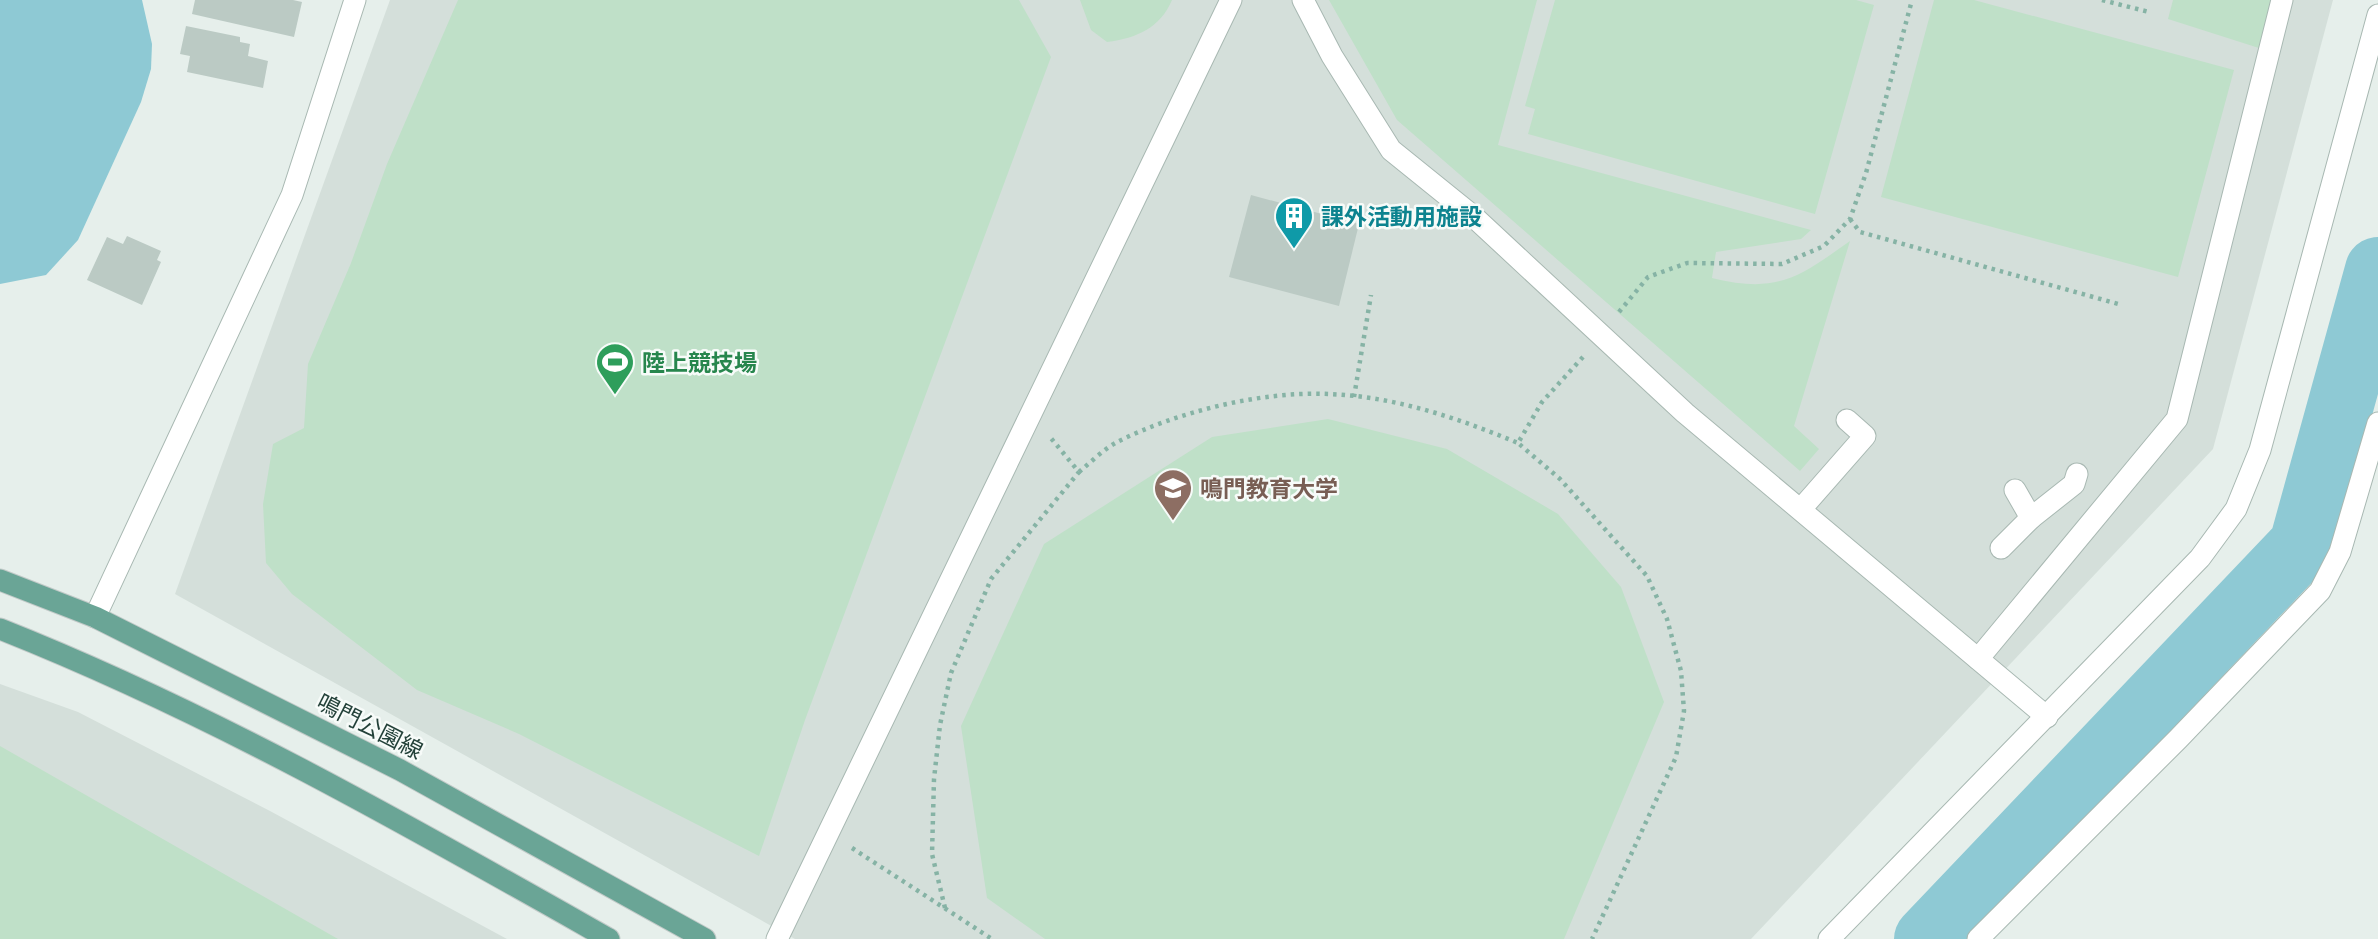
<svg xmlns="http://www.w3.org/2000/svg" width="2378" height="939" viewBox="0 0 2378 939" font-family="Quicksand,'Noto Sans JP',sans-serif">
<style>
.built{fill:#d4dfda}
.green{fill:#bfe0c8}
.water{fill:#8ec9d4}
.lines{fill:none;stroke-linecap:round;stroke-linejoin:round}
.river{stroke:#8ec9d4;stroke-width:66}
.building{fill:#bbcac4}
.minor-casing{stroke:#a8b8b2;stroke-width:23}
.major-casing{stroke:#c2cac8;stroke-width:23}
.path{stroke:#86b3a5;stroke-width:4.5;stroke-dasharray:3.5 5;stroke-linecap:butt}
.minor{stroke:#fff;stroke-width:21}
.major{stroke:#6aa596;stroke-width:21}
.labels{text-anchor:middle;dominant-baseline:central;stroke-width:5;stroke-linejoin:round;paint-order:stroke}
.culture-label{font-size:23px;font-weight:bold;fill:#0d838f;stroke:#f7fbf9;text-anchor:start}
.leisure-label{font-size:23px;font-weight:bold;fill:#27864d;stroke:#f7fbf9;text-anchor:start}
.education-label{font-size:23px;font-weight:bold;fill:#785e54;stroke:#f7fbf9;text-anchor:start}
.street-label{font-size:23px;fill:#24423a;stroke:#f7fbf9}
</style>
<rect width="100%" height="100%" fill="#e6efeb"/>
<g class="built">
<polygon points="390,0 2333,0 2213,449 1751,939 795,939 175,594"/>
<polygon points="0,684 78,712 270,811 507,939 0,939"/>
</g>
<g class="green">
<polygon points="458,0 1019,0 1051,57 805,720 759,856 519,734 417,690 292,594 266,563 263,504 273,444 304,428 308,364 351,263 387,164"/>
<path d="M1080 0H1172C1160 28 1137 38 1107 42L1091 30Z"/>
<path d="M1329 0H1537L1498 145 1811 230 1801 239 1716 252 1712 278C1777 294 1798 278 1850 241L1794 426 1819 449 1800 471 1397 120Z"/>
<polygon points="1555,0 1856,0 1874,5 1815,214 1528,134 1535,109 1525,106"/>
<polygon points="1934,0 1974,0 2234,70 2178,277 1881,197"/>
<polygon points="2173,0 2274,0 2262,49 2168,19"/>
<polygon points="1328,419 1447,449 1558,514 1621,587 1664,702 1564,939 1045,939 987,898 961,726 1044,544 1212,437"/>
<polygon points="0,746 338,939 0,939"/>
</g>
<polygon class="water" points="0,0 142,0 152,44 151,69 141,102 78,240 46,275 0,284"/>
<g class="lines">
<polyline class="river" points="1927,939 2302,545 2378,270"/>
</g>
<g class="building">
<polygon points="195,0 293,0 302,2 294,37 192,14"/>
<polygon points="186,26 240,37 240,42 250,44 248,56 268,61 263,88 187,72 190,56 180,54"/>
<polygon points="1251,195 1359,224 1339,306 1229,277"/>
<polygon points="127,236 161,251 157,260 161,262 142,305 87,280 107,237 123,244"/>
</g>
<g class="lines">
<defs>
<g id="minor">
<polyline points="1303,0 1332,56 1391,150 1474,217 1685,413 2047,717"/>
<polyline points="1801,509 1865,436 1847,420"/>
<polyline points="2031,518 2074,484 2077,474"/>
<polyline points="2001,548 2031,518 2015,490"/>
<polyline points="95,617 292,195 355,0"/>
<polyline points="1978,659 2177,419 2282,0"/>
<polyline points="777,939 1231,0"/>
<polyline points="1829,939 2200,558 2236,509 2260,450 2378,15"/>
<polyline points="1978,939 2178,739 2320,591 2340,552 2378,423"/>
</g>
<g id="major">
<polyline points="0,580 95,617 400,770 705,939"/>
<path d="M0 629C212 713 411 827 609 939"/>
</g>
</defs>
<use href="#minor" class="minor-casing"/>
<use href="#major" class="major-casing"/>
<g class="path">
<polyline points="2102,0 2149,12"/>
<polyline points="1850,219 1860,232 2122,305"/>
<polyline points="1619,312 1648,277 1687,263 1782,264 1824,246 1850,219 1866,173 1912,0"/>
<polyline points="1583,357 1542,402 1518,443 1560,479 1647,576 1667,619 1681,671 1684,711 1676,757 1592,939"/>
<polyline points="1354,397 1371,295"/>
<path d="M1079 472C1091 462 1104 449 1117 442 1177 412 1260 391 1328 394 1393 396 1458 418 1518 443"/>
<polyline points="852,848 992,939"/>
<polyline points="945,908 932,854 934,779 940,725 951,673 991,579 1079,472 1050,437"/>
</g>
<use href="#minor" class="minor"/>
<use href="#major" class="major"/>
</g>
<defs>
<symbol id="building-pin" viewBox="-11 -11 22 30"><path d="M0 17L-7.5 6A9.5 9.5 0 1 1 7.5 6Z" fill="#0f9aa8" stroke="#f7fbf9"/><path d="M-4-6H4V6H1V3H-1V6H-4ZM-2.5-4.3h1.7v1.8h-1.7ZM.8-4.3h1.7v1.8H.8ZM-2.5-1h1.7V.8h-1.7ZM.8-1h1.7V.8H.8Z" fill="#fff"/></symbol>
<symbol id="stadium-pin" viewBox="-11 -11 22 30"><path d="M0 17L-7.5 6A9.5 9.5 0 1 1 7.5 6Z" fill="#2e9e5b" stroke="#f7fbf9"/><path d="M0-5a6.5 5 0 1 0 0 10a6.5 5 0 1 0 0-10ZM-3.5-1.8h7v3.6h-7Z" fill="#fff"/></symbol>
<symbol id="university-pin" viewBox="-11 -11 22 30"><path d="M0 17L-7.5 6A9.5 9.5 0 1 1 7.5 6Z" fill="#8d6e63" stroke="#f7fbf9"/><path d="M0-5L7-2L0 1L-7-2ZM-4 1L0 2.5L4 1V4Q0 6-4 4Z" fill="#fff"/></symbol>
</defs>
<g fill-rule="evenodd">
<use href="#building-pin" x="1272" y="194" width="44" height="60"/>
<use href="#stadium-pin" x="593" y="340" width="44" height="60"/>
<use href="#university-pin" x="1151" y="466" width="44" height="60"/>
</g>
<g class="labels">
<g class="culture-label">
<text x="1321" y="216">課外活動用施設</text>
</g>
<g class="leisure-label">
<text x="642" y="362">陸上競技場</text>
</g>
<g class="education-label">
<text x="1200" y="488">鳴門教育大学</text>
</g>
<g class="street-label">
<text transform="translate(370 726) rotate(27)">鳴門公園線</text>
</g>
</g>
</svg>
